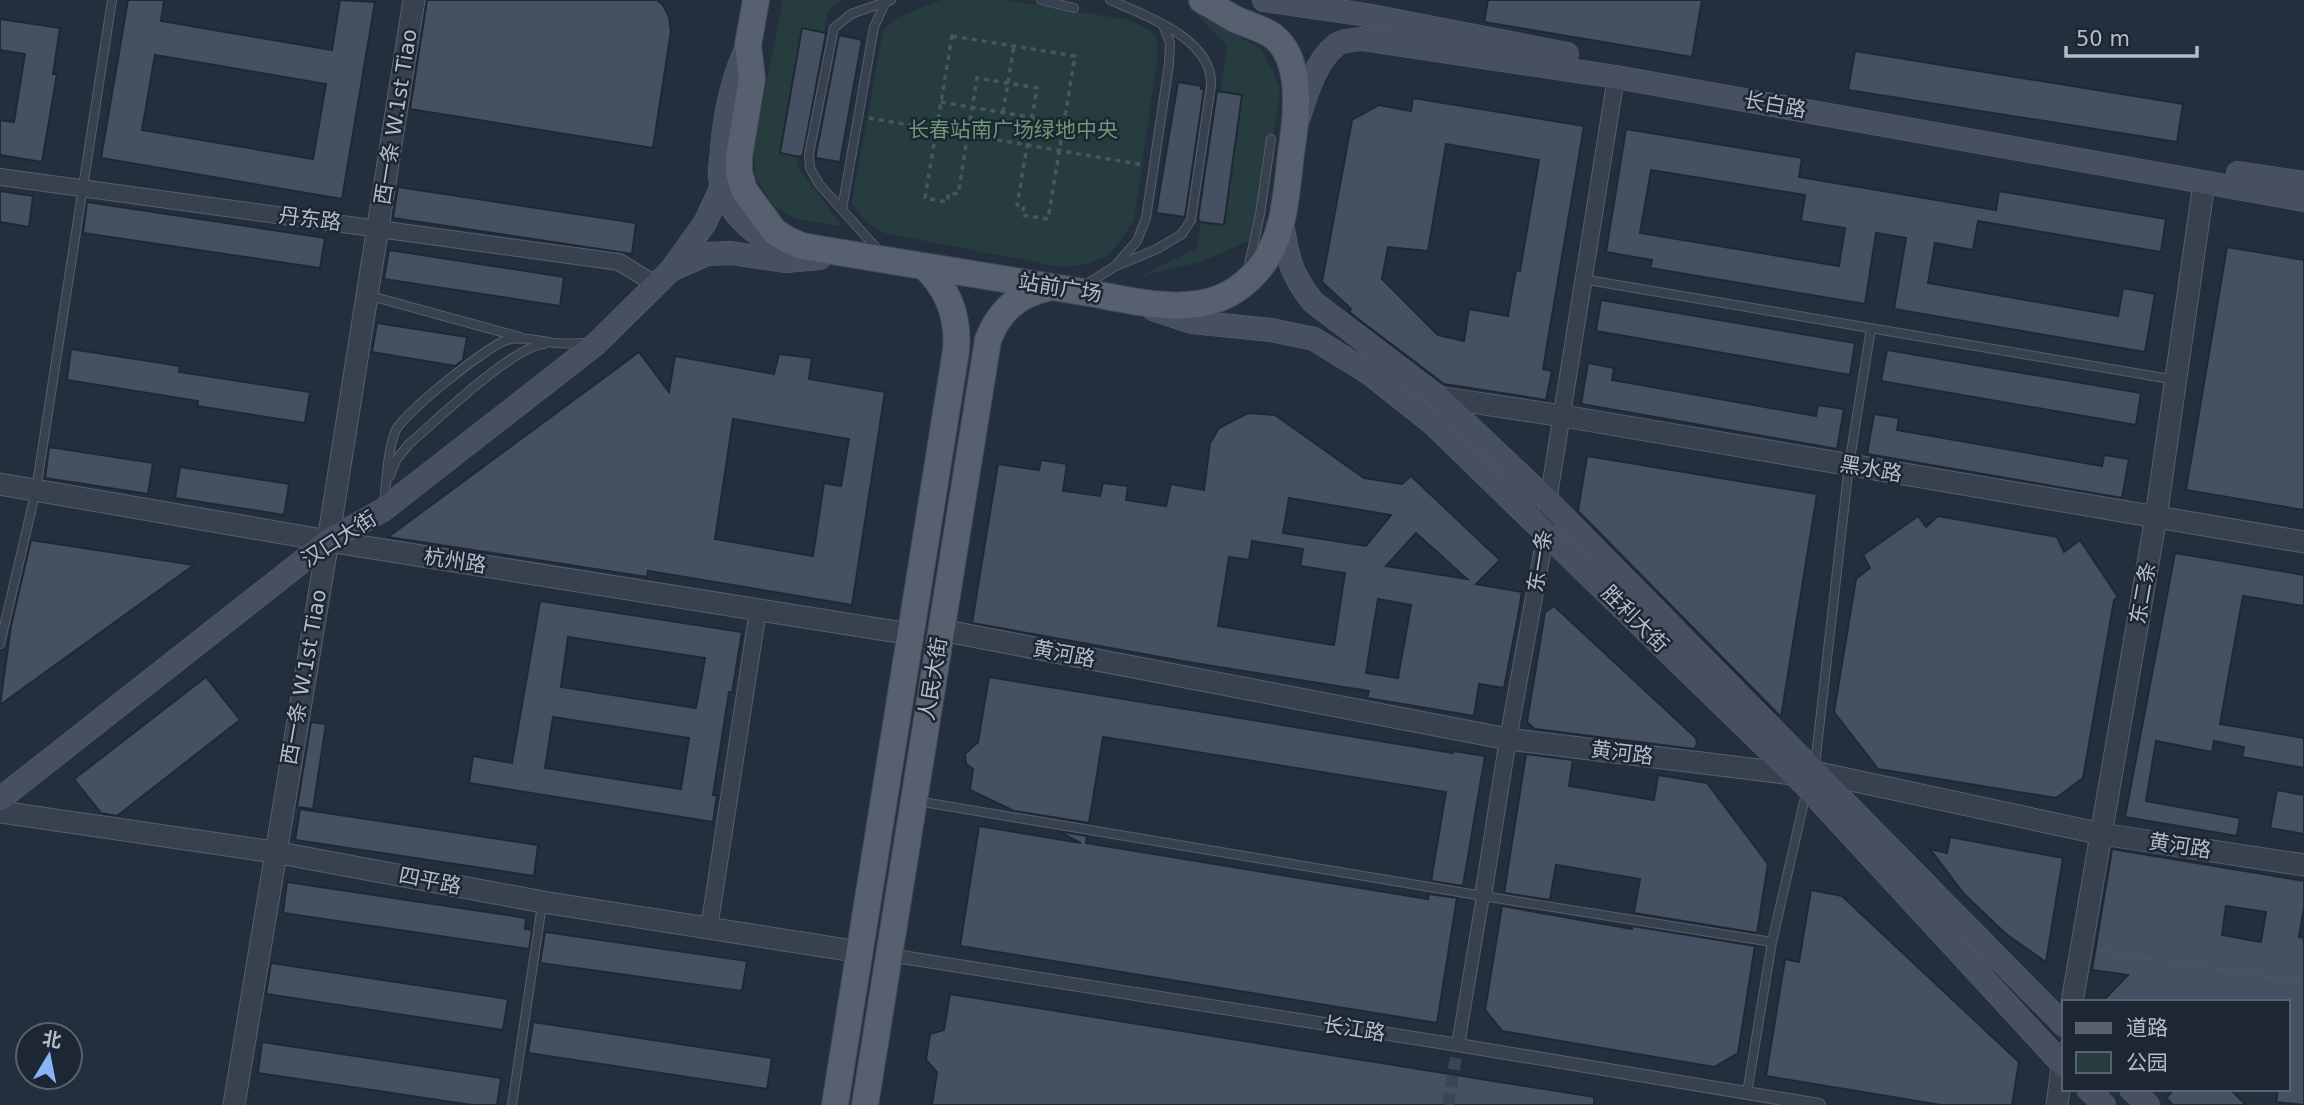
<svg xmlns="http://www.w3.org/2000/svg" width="2304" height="1105" viewBox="0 0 2304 1105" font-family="'DejaVu Sans','Noto Sans SC',sans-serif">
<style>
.green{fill:#263c3f}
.building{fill:#455162;stroke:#1f2835;stroke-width:2;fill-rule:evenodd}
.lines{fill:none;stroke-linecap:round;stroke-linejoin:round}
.pedestrian-tunnel{stroke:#3a4453;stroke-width:12;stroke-dasharray:12 6;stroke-linecap:butt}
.service-casing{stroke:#565f6c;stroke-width:10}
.pedestrian-casing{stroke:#565f6c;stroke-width:14}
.minor-casing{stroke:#565f6c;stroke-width:18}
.tertiary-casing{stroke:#565f6c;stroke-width:23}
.secondary-casing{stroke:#565f6c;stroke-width:24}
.primary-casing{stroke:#414a57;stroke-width:28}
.path{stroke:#44595c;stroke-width:3.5;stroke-dasharray:5 5;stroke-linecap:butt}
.service{stroke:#38414e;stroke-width:8}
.pedestrian{stroke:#38414e;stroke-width:12}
.minor{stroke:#38414e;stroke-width:16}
.tertiary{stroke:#38414e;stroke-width:21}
.secondary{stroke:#465061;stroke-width:23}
.primary{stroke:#56606e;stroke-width:26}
.labels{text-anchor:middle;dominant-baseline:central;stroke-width:5;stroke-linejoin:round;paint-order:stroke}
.street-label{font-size:21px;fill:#b4bcc9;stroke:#1d2633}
.park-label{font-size:21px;fill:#6b9a76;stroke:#1d2633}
</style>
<rect width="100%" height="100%" fill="#242f3e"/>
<g class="green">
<polygon points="783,0 841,0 828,11 797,166 843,227 796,219 775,207 756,179 753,151"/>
<polygon points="941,0 1007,0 1129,20 1151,31 1157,39 1157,58 1134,220 1117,245 1105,257 1087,264 1061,267 884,233 865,221 852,203 883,30 896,18"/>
<polygon points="1195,13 1262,49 1280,88 1261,235 1201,262 1141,276 1197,248 1227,45"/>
</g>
<g class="building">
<path d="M128 0H164L161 21 332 50 340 0 375 2 342 199 101 158ZM155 55 326 84 313 159 142 130Z"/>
<polygon points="427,0 657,0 663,5 669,17 671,31 653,148 410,109"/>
<polygon points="1488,0 1702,0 1692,57 1484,22"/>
<polygon points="0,19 60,28 53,74 57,74 42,162 0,155 0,120 14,122 25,54 0,50"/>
<polygon points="802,28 826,33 803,155 800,157 780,153"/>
<polygon points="839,35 862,40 840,162 816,158 816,154"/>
<polygon points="1855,51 2183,104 2177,142 1848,90"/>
<polygon points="1178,82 1201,86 1201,89 1204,89 1185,217 1156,213"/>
<polygon points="1217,91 1242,95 1224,225 1200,222 1198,219"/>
<path d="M1413 98 1584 126 1543 369 1552 371 1546 400 1444 384 1349 312 1351 309 1322 282 1352 120 1379 105 1411 111ZM1446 144 1539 160 1520 271 1516 270 1508 316 1469 309 1464 341 1438 335 1382 279 1388 247 1428 251Z"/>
<path d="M1626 129 1802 158 1799 177 1996 210 1999 191 2166 219 2161 252 1978 221 1973 250 1935 243 1928 283 2118 316 2123 288 2155 294 2145 352 1894 309 1906 238 1876 233 1865 304 1650 268 1652 260 1606 252ZM1651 170 1805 195 1801 221 1845 228 1839 266 1640 233Z"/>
<polygon points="398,187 636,223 632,254 393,218"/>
<polygon points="0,191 33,196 29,227 0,222"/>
<polygon points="87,202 325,238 320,268 83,233"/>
<polygon points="2227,247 2304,260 2304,510 2186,490"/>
<polygon points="389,250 564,277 560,306 384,279"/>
<polygon points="1601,300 1855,343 1850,375 1596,331"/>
<polygon points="377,323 467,337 463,360 455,366 372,352"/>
<polygon points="71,349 180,366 179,372 310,392 305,423 197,406 198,401 67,380"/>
<polygon points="1887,350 2141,393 2136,425 1881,381"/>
<path d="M639 352 669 392 675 356 774 374 779 354 812 358 809 379 885 392 852 605 648 571 647 577 388 537ZM733 419 849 439 841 486 824 483 813 556 715 539Z"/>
<polygon points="1588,363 1614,368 1612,380 1816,416 1818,405 1844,409 1837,449 1581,404"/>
<path d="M1248 413 1275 415 1364 478 1402 484 1411 476 1500 560 1476 584 1522 592 1518 616 1504 688 1479 684 1474 716 1367 698 1369 691 1188 662 972 623 998 464 1039 470 1041 460 1067 464 1063 491 1100 496 1103 483 1128 486 1126 500 1166 506 1171 484 1204 490 1210 443 1219 428ZM1289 498 1391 515 1366 546 1283 533ZM1416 533 1467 579 1386 566ZM1252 541 1303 549 1300 566 1345 573 1334 645 1218 626 1229 557 1249 560ZM1378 599 1411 605 1398 678 1366 673Z"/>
<polygon points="1874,414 1899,418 1897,430 2102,466 2104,455 2129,459 2122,498 1867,454"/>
<polygon points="49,447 153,463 148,494 45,478"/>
<polygon points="1587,456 1817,494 1781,717 1578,511"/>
<polygon points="180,467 289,484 284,515 175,498"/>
<polygon points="1918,516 1926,527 1938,516 2057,537 2064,552 2080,540 2118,597 2114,600 2083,778 2056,798 1878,769 1834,712 1856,579 1870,568 1863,555"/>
<polygon points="31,540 194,565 0,705 11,626"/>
<polygon points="2175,553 2304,575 2304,606 2243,596 2220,724 2304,738 2304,768 2242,757 2244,747 2214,741 2212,752 2156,741 2146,801 2240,818 2237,836 2125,817"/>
<path d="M540 601 742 632 732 693 729 692 713 795H717L713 822 469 783 473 756 512 763ZM568 637 705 658 696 708 561 687ZM553 717 689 738 681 789 545 768Z"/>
<polygon points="1554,606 1696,738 1697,744 1694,749 1535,729 1527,722 1545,612"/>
<polygon points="206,677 240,720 117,816 101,813 74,779"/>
<polygon points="989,677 1453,753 1453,751 1485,756 1463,886 1431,881 1446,792 1103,737 1089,823 1014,811 970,790 973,769 966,764 965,754 978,742"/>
<polygon points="311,722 326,724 313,809 297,807"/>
<polygon points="1526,754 1573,760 1569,786 1654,800 1658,775 1707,783 1768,864 1757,933 1634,913 1640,879 1556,865 1550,900 1504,893"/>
<polygon points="2277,790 2304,795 2304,834 2270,828"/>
<polygon points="300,809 538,845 534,876 295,840"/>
<polygon points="979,826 1081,843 1057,831 1087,836 1086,843 1428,899 1429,894 1457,898 1437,1023 960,946"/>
<polygon points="1950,837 2063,858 2046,962 2006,934 1964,894 1930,849 1947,853"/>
<path d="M2112 849 2304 881V907L2299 937 2304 938V1105L2276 1102 2278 1089H2288V1002H2102L2128 975 2092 970ZM2226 906 2266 912 2261 942 2222 935Z"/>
<polygon points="287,882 526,918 525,929 532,930 529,949 283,913"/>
<polygon points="1811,890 1842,896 2019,1062 2012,1105 1941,1105 1766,1076 1785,959 1799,962"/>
<polygon points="1502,906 1632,929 1632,926 1755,946 1738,1053 1714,1067 1502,1031 1485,1010"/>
<polygon points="545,932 747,961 742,991 540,963"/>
<polygon points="271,963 508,999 503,1030 266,994"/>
<polygon points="950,994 1594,1097 1594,1105 932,1105 937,1072 926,1060 930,1034 944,1030"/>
<polygon points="533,1022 772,1058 767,1089 528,1053"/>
<polygon points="262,1042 501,1078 497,1105 472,1105 258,1073"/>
<polygon points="2174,1089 2230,1089 2246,1105 2173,1105 2166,1098"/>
</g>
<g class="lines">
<polyline class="pedestrian-tunnel" points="1448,1105 1458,1045"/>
<defs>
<g id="service">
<polyline points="1041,0 1074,8"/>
<polyline points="842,209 874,27 885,3"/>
<polyline points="879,251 819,184 810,168 809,154 834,28 851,14 891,0"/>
<polyline points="1116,265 1137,241 1146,218 1169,64 1170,43 1163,25"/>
<polyline points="1249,265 1260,214 1271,139"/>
<polyline points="1582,279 2176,380"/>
<path d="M1085 285 1114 267 1157 249 1182 234 1191 220 1211 85C1213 39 1145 15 1110 0"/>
<polyline points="367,295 520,337"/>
<path d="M390 476 396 460 409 444C437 420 512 347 544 344"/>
<path d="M384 502C387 479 387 454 395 432 401 415 487 346 507 340 523 336 539 341 555 343 566 344 577 343 587 343"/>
<polyline points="0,644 36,490 112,0"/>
<polyline points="1815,765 1849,465 1871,328"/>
<polyline points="917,801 1483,896 1772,942"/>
<polyline points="1747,1093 1772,942 1806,793"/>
<polyline points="512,1105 542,905"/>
</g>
<g id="pedestrian">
<polyline points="889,955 1458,1045 1819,1105"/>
<polyline points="1458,1045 1483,896"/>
</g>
<g id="minor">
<polyline points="0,177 619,262 655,284"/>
<polyline points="1483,896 1508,739 1546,532 1548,501 1616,77"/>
<polyline points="709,928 758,610"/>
</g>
<g id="tertiary">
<polyline points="1438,397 1563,416 2304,542"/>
<polyline points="0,484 328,541 910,634"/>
<polyline points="941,630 1508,739 1792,774 1814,772 2102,834 2304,865"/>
<polyline points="0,812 274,852 543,902 860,952"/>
<polyline points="2072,1002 2156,517 2204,183"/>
<polyline points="234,1105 328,541 414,0"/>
<polyline points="2057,1105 2064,1053"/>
</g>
<g id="secondary">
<polyline points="1264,0 1366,15 1567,54"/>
<path d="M748 45C732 78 725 113 722 149 722 157 719 167 720 176 724 213 758 239 790 250"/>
<path d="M1299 117C1306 95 1316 61 1335 46 1342 40 1353 40 1362 39L1616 77 2304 200"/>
<polyline points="2238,173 2304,183"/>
<polyline points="723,184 705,223 671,270 707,254 731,253 785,261 820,258"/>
<path d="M1282 223C1288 258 1290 273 1313 302L1438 397 1548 501 2064 1025"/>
<polyline points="1153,309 1192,322 1271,330 1314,339 1369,373 1431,422 1807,787 2064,1066"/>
<polyline points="0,799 328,541 383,510 597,343 671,270"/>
<polyline points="2088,1089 2104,1105"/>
<polyline points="2131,1089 2148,1105"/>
</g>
<g id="primary">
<path d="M756 0 748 45 752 79 739 156V172L744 190 775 232 788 240 802 246 837 252C917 265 997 278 1077 291 1117 297 1163 311 1203 303 1224 299 1243 287 1257 271 1287 238 1286 188 1292 146 1297 114 1303 59 1273 36 1262 28 1247 25 1235 19 1224 13 1213 6 1202 0"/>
<path d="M835 1105 956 351C959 318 949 290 925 267"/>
<path d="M865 1105 988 340C999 311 1018 294 1048 288"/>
</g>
</defs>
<use href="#service" class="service-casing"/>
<use href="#pedestrian" class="pedestrian-casing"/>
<use href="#minor" class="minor-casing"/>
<use href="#tertiary" class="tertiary-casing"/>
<use href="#secondary" class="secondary-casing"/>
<use href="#primary" class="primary-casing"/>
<g class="path">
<polygon points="952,36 1075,56 1048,219 1022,215 1024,206 1017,205 1037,88 977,78 958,194 949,193 947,202 925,198"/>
<polyline points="941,102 1064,123"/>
<polyline points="1003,112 1014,46"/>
<polyline points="869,118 1144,165"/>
<polyline points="2098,950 2304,983"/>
</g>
<use href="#service" class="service"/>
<use href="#pedestrian" class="pedestrian"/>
<use href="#minor" class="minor"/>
<use href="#tertiary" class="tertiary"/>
<use href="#secondary" class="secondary"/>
<use href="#primary" class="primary"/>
</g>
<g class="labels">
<g class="street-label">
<text transform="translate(1775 105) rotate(10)">长白路</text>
<text transform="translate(396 117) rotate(-81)">西一条 W.1st Tiao</text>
<text transform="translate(310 219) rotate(7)">丹东路</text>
<text transform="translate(1060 288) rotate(9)">站前广场</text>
<text transform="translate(1871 469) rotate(10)">黑水路</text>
<text transform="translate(339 539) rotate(-33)">汉口大街</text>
<text transform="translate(455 561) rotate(9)">杭州路</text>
<text transform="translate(1540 561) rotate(-81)">东一条</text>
<text transform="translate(2143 593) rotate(-80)">东二条</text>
<text transform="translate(1635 619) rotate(45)">胜利大街</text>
<text transform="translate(1064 654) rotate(11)">黄河路</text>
<text transform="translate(304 677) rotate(-80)">西一条 W.1st Tiao</text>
<text transform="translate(933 679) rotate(-81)">人民大街</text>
<text transform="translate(1622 753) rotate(7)">黄河路</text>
<text transform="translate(2180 846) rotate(9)">黄河路</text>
<text transform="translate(430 881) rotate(11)">四平路</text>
<text transform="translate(1354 1029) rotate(9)">长江路</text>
</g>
<g class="park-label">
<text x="1013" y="130">长春站南广场绿地中央</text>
</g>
</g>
<rect x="2062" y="1000" width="228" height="91" fill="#1d2633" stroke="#59626f" stroke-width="2"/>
<rect x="2076" y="1023" width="35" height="10" fill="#56606e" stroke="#59626f" stroke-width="2"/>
<text x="2126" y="1035" font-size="21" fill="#b4bcc9">道路</text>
<rect x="2076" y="1052" width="35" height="21" fill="#263c3f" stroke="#59626f" stroke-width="2"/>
<text x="2126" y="1070" font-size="21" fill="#b4bcc9">公园</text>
<g transform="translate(49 1056) rotate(10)"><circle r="33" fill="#1d2633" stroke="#59626f" stroke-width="2"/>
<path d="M0-5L12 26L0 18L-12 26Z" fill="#8ab4f8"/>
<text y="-10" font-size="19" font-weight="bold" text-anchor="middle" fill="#b4bcc9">北</text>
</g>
<path d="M2066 46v10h131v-10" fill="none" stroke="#b4bcc9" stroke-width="3.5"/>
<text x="2076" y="46" font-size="21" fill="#b4bcc9" stroke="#1d2633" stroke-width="5" paint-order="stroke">50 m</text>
</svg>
